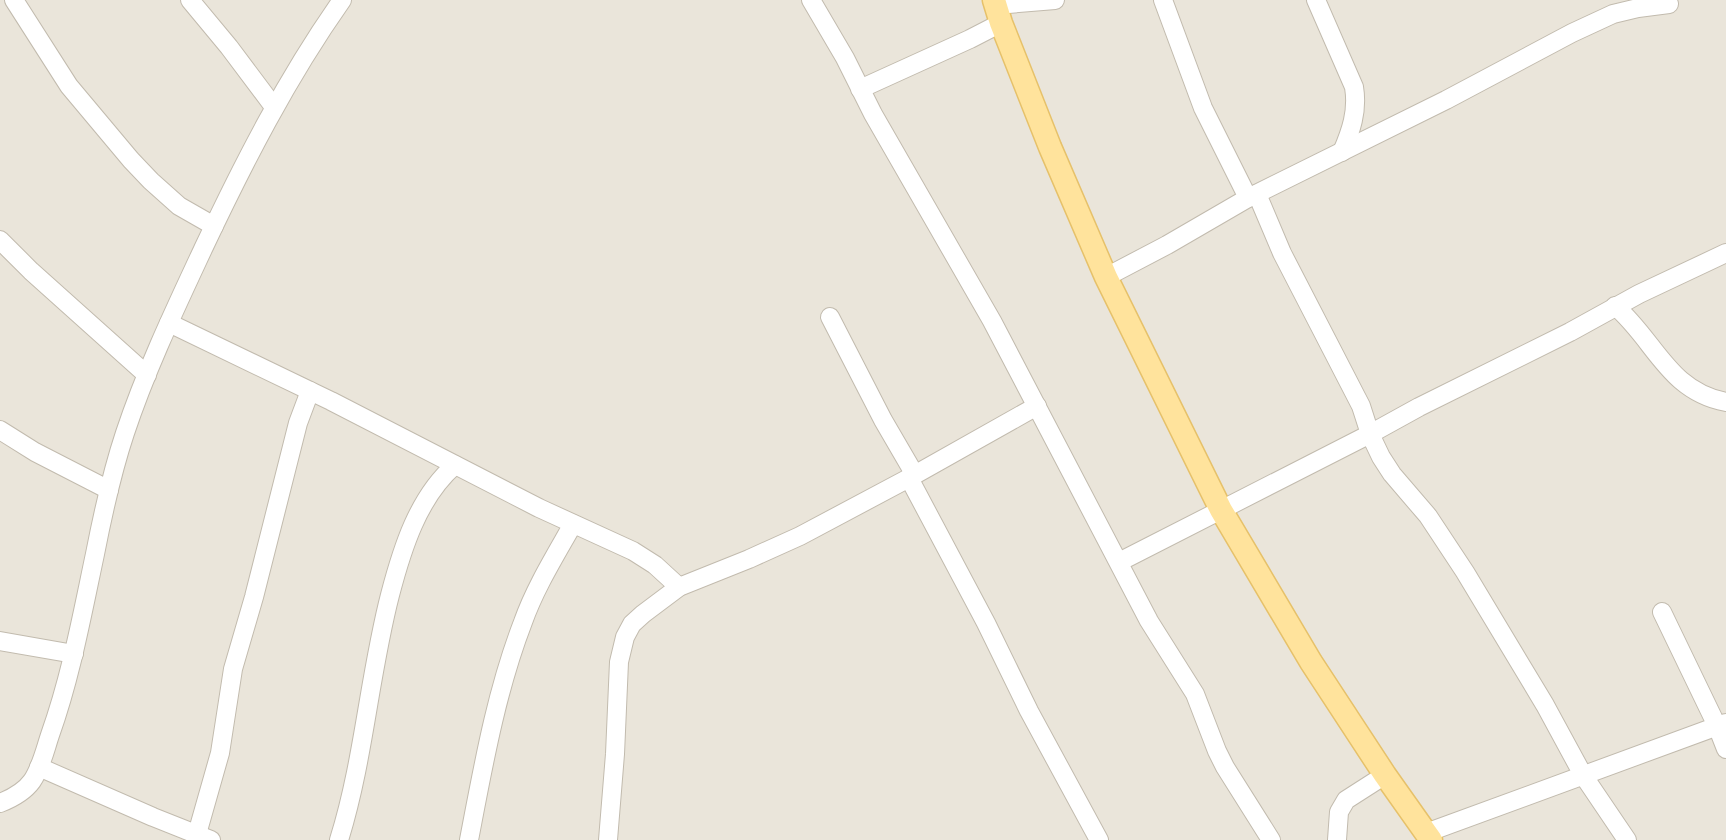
<svg xmlns="http://www.w3.org/2000/svg" width="1726" height="840" viewBox="0 0 1726 840" font-family="Barlow,sans-serif">
<style>
.residential{fill:#eae5da}
.lines{fill:none;stroke-linecap:round;stroke-linejoin:round}
.minor-casing{stroke:#c2bbae;stroke-width:20}
.major-casing{stroke:#e6c16a;stroke-width:25}
.minor{stroke:#fff;stroke-width:18}
.major{stroke:#ffe39c;stroke-width:22}
</style>
<rect width="100%" height="100%" fill="#f6f3ec"/>
<rect class="residential" x="0" y="0" width="1726" height="840"/>
<g class="lines">
<defs>
<g id="minor">
<polyline points="14,0 69,86 131,160 151,181 179,206 214,226"/>
<polyline points="190,0 229,47 274,107"/>
<polyline points="811,0 845,58 873,114 992,321 1149,621 1195,694 1217,751 1225,767 1271,840"/>
<polyline points="1163,0 1203,108 1248,198"/>
<path d="M1316 0 1354 87C1358 111 1351 131 1342 152"/>
<polyline points="996,5 1055,0"/>
<polyline points="860,89 970,39 1001,23"/>
<polyline points="1257,194 1282,253 1361,406 1370,434 1381,457 1392,474 1428,516 1465,572 1545,705 1583,775 1627,840"/>
<polyline points="0,240 31,271 147,375"/>
<polyline points="1106,277 1167,245 1248,198 1446,100 1572,33 1613,14 1638,8 1669,4"/>
<path d="M1615 306C1655 340 1668 391 1726 402"/>
<polyline points="830,317 883,420 915,475"/>
<polyline points="169,323 331,401 539,508 633,551 655,565 679,587"/>
<polyline points="0,430 35,452 109,490"/>
<polyline points="909,478 986,623 1029,711 1099,840"/>
<polyline points="1119,562 1370,434 1419,407 1570,332 1639,294 1726,253"/>
<polyline points="1662,612 1717,726 1726,749"/>
<polyline points="0,641 74,654"/>
<polyline points="39,767 153,817 211,840"/>
<path d="M0 803C13 798 24 792 32 781 41 768 45 750 50 735 71 676 82 615 95 554 103 513 112 472 125 433 146 370 175 309 203 249 244 162 287 78 342 0"/>
<polyline points="1426,833 1726,723"/>
<polyline points="197,834 220,753 233,669 254,597 298,423 310,391"/>
<path d="M339 840C364 760 369 676 390 595 402 549 418 497 455 465"/>
<path d="M469 840C483 767 496 692 523 622 535 588 555 556 573 524"/>
<polyline points="608,840 615,754 619,662 625,637 632,624 643,614 679,587 749,559 800,536 909,478 1037,406"/>
<polyline points="1337,840 1339,812 1346,800 1385,775"/>
</g>
<polyline id="major" points="994,0 1001,23 1050,147 1106,277 1221,510 1311,662 1385,775 1431,840"/>
</defs>
<use href="#minor" class="minor-casing"/>
<use href="#major" class="major-casing"/>
<use href="#minor" class="minor"/>
<use href="#major" class="major"/>
</g>
</svg>
